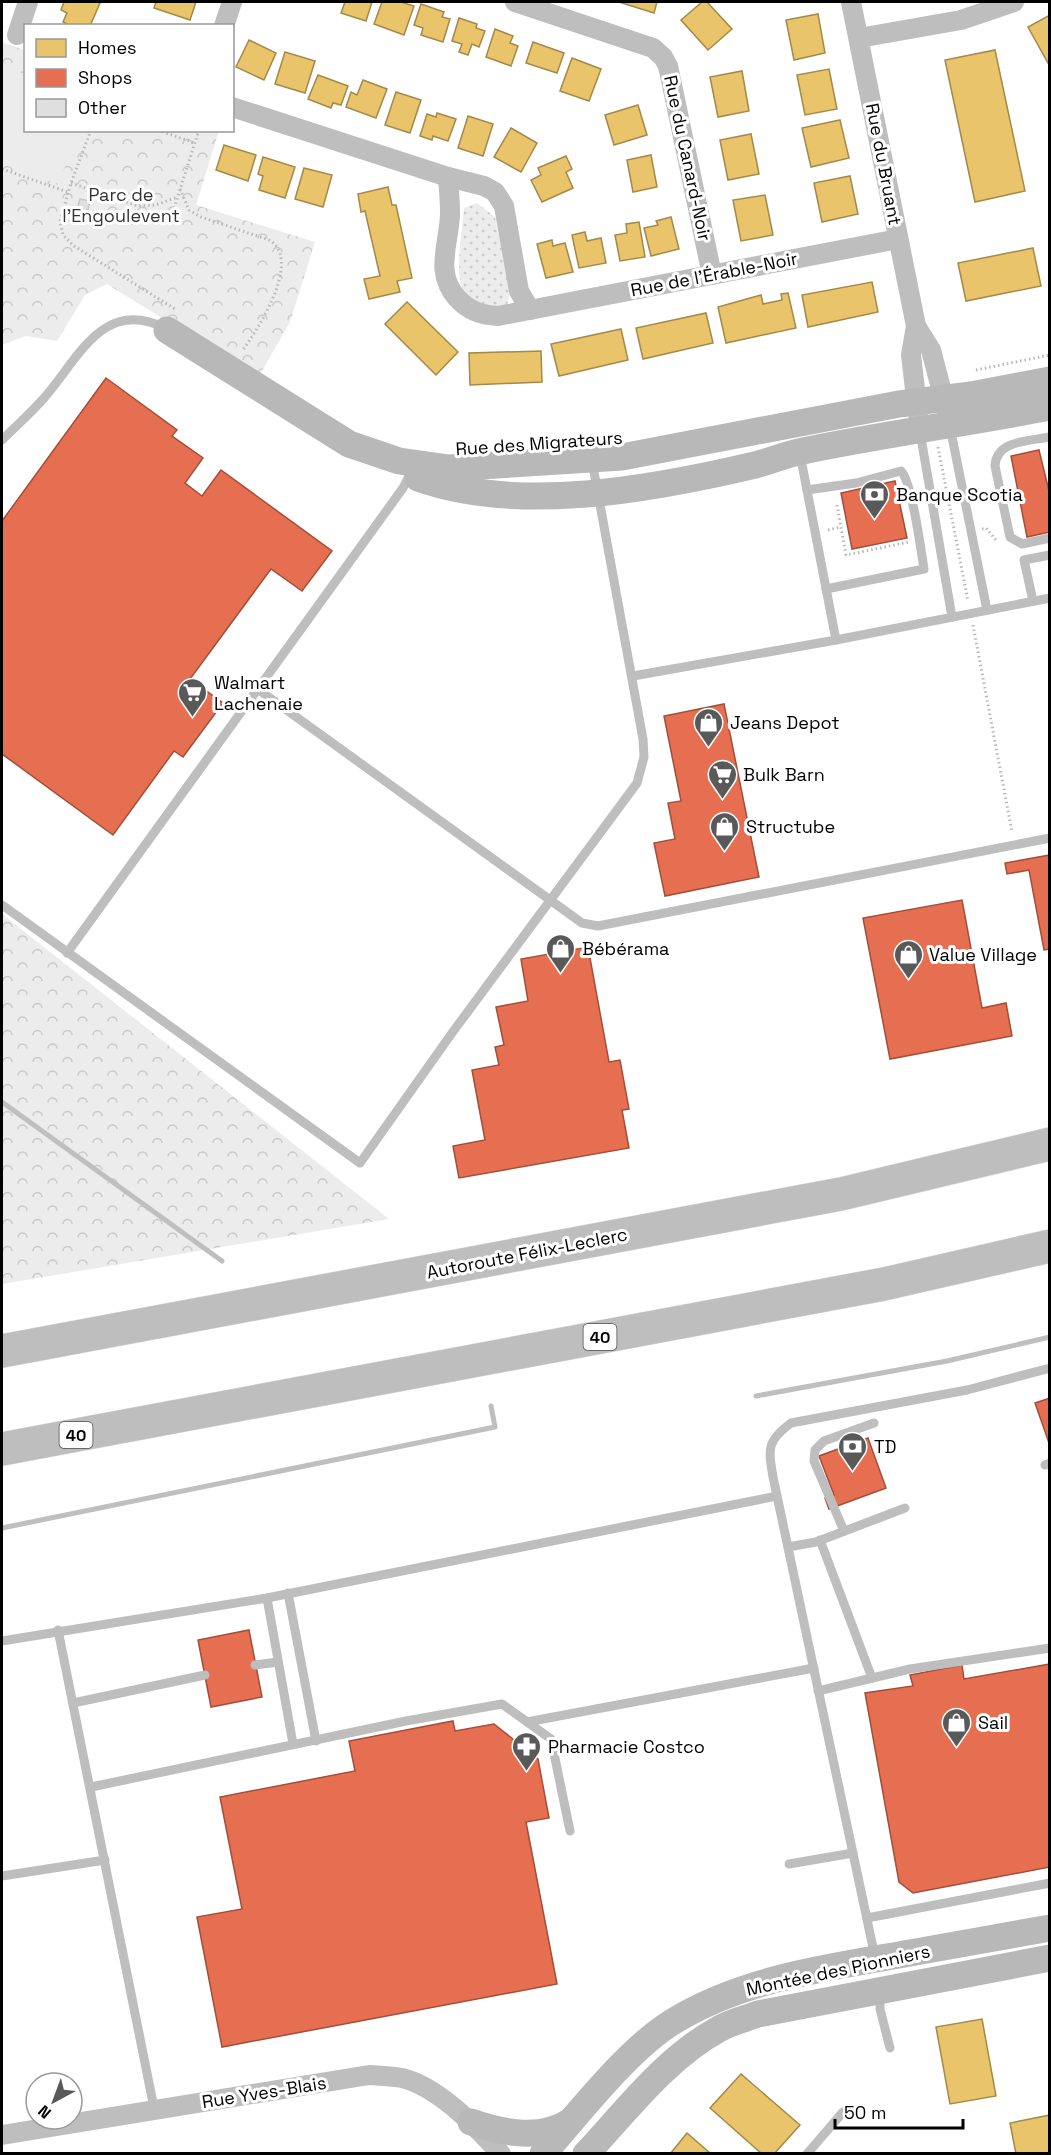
<svg xmlns="http://www.w3.org/2000/svg" width="1051" height="2155" viewBox="0 0 1051 2155" font-family="'Space Grotesk',sans-serif">
<style>
.grass{fill:url(#grass-dots)}
.forest{fill:url(#forest-crowns)}
.garden{fill:#ececec}
.homes{fill:#e9c46a;stroke:#a3894a;stroke-width:1.5}
.shops{fill:#e76f51;stroke:#a24e39;stroke-width:1.5}
.lines{fill:none;stroke-linecap:round;stroke-linejoin:round}
.stream{stroke:#bfbfbf;stroke-width:5}
.building{fill:#dfdfdf;stroke:#c7c7c7;stroke-width:1.5}
.highway-casing{stroke:#dbdbdb;stroke-width:34}
.path{stroke:#b9b9b9;stroke-width:3;stroke-dasharray:1.5 3;stroke-linecap:butt}
.lane{stroke:#bebebe;stroke-width:9}
.street{stroke:#bebebe;stroke-width:20}
.secondary{stroke:#b8b8b8;stroke-width:27}
.highway{stroke:#bebebe;stroke-width:33}
.labels{text-anchor:middle;dominant-baseline:central;stroke-width:6;stroke-linejoin:round;paint-order:stroke}
.shield{fill:#fff;stroke:#4c4c4c;stroke-width:1.5}
.shield-label{font-size:16px;font-weight:bold;fill:#000}
.street-label{font-size:18px;fill:#000;stroke:#fff}
.park-label{font-size:18px;fill:#333;stroke:#fff}
.poi-label{font-size:18px;fill:#000;stroke:#fff;text-anchor:start}
</style>
<defs>
<pattern id="grass-dots" width="8" height="8" patternUnits="userSpaceOnUse" patternTransform="scale(1.5)"><rect width="8" height="8" fill="#ececec"/><path d="M2 2h.1M6 6h.1" fill="none" stroke="#c9c9c9" stroke-width="1.8" stroke-linecap="round"/></pattern>
<pattern id="forest-crowns" width="20" height="18" patternUnits="userSpaceOnUse" patternTransform="scale(1.5)"><rect width="20" height="18" fill="#ececec"/><path d="M2 6a3 3 0 1 1 6 0M12 15a3 3 0 1 1 6 0" fill="none" stroke="#c9c9c9"/></pattern>
</defs>
<rect width="100%" height="100%" fill="#fff"/>
<path class="grass" d="M477 203 495 217 511 290 506 309 493 312C483 306 469 300 463 289 454 273 463 227 464 208Z"/>
<g class="forest">
<polygon points="2,42 25,50 26,130 219,131 196,205 315,242 290,322 258,378 107,284 85,295 57,341 26,336 2,345"/>
<polygon points="2,914 389,1219 2,1284"/>
</g>
<polygon class="garden" points="2,66 25,74 26,130 77,131 59,184 2,164"/>
<g class="homes">
<polygon points="64,2 98,2 100,3 90,26 71,26 63,22 67,13 61,10"/>
<polygon points="156,2 196,2 190,20 154,8"/>
<polygon points="345,2 372,2 366,21 341,13"/>
<polygon points="382,2 401,2 414,6 404,35 374,24"/>
<polygon points="619,2 657,2 654,13"/>
<polygon points="702,2 707,2 732,29 708,50 681,20"/>
<polygon points="421,4 444,12 442,17 450,19 443,42 421,35 423,28 414,25"/>
<polygon points="818,14 825,53 794,60 786,20"/>
<polygon points="1050,15 1050,62 1048,63 1028,27"/>
<polygon points="459,18 477,24 476,28 485,31 479,47 472,44 468,55 459,52 462,44 452,41"/>
<polygon points="495,29 513,36 510,43 518,46 511,66 486,57"/>
<polygon points="249,40 276,53 264,80 236,67"/>
<polygon points="533,42 564,53 557,73 526,63"/>
<polygon points="995,50 1025,191 975,202 945,60"/>
<polygon points="285,52 315,61 305,93 275,84"/>
<polygon points="572,58 601,69 589,101 560,91"/>
<polygon points="829,69 837,109 805,115 797,75"/>
<polygon points="742,71 749,111 718,117 710,77"/>
<polygon points="318,75 348,86 341,105 333,103 331,108 308,99"/>
<polygon points="363,80 387,89 376,118 346,107 351,92 357,95"/>
<polygon points="396,92 421,100 410,133 385,125"/>
<polygon points="638,105 647,135 614,145 605,115"/>
<polygon points="437,113 456,119 448,141 433,136 432,140 420,136 427,114 436,117"/>
<polygon points="468,116 493,124 483,156 458,148"/>
<polygon points="840,120 849,158 811,167 802,128"/>
<polygon points="511,128 537,143 521,172 494,157"/>
<polygon points="751,134 759,174 728,180 720,140"/>
<polygon points="224,145 256,155 248,181 216,170"/>
<polygon points="651,155 657,187 633,192 627,160"/>
<polygon points="566,156 572,169 566,172 573,188 542,202 531,180 541,175 538,168"/>
<polygon points="263,157 295,167 285,198 259,190 263,176 258,174"/>
<polygon points="304,168 332,175 323,207 295,199"/>
<polygon points="850,176 858,214 822,222 814,183"/>
<polygon points="388,187 392,205 396,205 412,278 397,281 400,292 369,299 364,279 380,276 365,211 361,212 358,194"/>
<polygon points="765,195 773,235 741,241 733,200"/>
<polygon points="671,217 679,249 651,256 644,228 658,225 656,221"/>
<polygon points="639,222 645,257 620,261 615,235 627,233 626,224"/>
<polygon points="585,232 587,241 601,238 606,263 579,268 572,235"/>
<polygon points="552,240 553,246 565,243 573,272 546,278 537,244"/>
<polygon points="1033,248 1041,286 966,301 958,263"/>
<polygon points="872,282 878,312 808,327 802,295"/>
<polygon points="788,293 796,328 726,343 718,307 761,295 763,304 782,300 781,294"/>
<polygon points="407,302 458,352 436,375 385,324"/>
<polygon points="706,313 713,343 643,359 636,328"/>
<polygon points="621,329 628,360 559,376 551,344"/>
<polygon points="541,351 542,382 470,385 469,353"/>
<polygon points="982,2019 996,2096 950,2104 936,2027"/>
<polygon points="741,2074 800,2125 774,2154 762,2154 710,2108"/>
<polygon points="1050,2115 1050,2154 1016,2154 1010,2123"/>
<polygon points="687,2133 711,2154 670,2154"/>
</g>
<g class="shops">
<polygon points="106,378 177,430 172,436 203,458 185,483 202,496 221,470 332,551 302,591 271,569 190,679 223,703 183,757 174,751 113,835 2,754 2,521"/>
<polygon points="1039,450 1050,495 1050,532 1027,537 1011,456"/>
<polygon points="895,481 907,538 852,549 841,493"/>
<polygon points="724,704 759,877 665,896 654,843 675,839 668,803 681,801 664,716"/>
<polygon points="1050,855 1050,949 1044,950 1029,870 1007,874 1005,863"/>
<polygon points="962,900 982,1008 1006,1003 1012,1036 890,1059 863,918"/>
<polygon points="588,947 609,1062 620,1060 629,1109 622,1110 629,1148 459,1178 453,1146 485,1140 472,1070 499,1065 495,1047 504,1045 496,1007 528,1001 521,959"/>
<polygon points="1050,1398 1050,1442 1049,1443 1035,1403"/>
<polygon points="868,1438 886,1488 829,1509 825,1498 834,1495 819,1456"/>
<polygon points="249,1630 262,1697 211,1707 198,1640"/>
<polygon points="1050,1664 1050,1867 913,1893 899,1882 865,1693 913,1686 910,1675 962,1665 964,1679"/>
<polygon points="453,1721 455,1731 494,1724 538,1759 549,1818 526,1822 557,1984 222,2047 197,1917 242,1909 220,1797 355,1771 349,1741"/>
</g>
<g class="lines">
<g class="stream">
<polyline points="2,1102 222,1261"/>
<polyline points="756,1396 947,1361 1050,1337"/>
<polyline points="2,1528 495,1427 491,1406"/>
</g>
</g>
<polygon class="building" points="80,199 90,201 87,213 77,210"/>
<g class="lines">
<defs>
<g id="highway">
<polyline points="2,1351 841,1194 1050,1144"/>
<polyline points="2,1449 884,1284 1050,1246"/>
</g>
</defs>
<use href="#highway" class="highway-casing"/>
<g class="path">
<polyline points="91,130 71,183 60,221 63,235 74,246 175,309"/>
<polyline points="158,130 194,143"/>
<polyline points="2,169 68,192"/>
<polyline points="71,183 138,206 155,205 178,197"/>
<path d="M180 189 189 210 201 217 269 240C303 259 258 330 242 351"/>
<polyline points="170,221 199,130"/>
<polyline points="976,370 1050,355"/>
<polyline points="938,447 968,601"/>
<polyline points="837,505 846,555 909,542"/>
<polyline points="982,529 986,528 996,540"/>
<polyline points="828,530 841,527"/>
<polyline points="973,625 1012,832"/>
</g>
<g class="lane">
<polyline points="950,427 987,610"/>
<polyline points="920,432 952,617"/>
<path d="M1050 437C1030 441 996 440 995 466L1010 537 1022 544 1050 538"/>
<path d="M2 440C16 426 31 413 44 398 78 360 102 297 165 328"/>
<path d="M807 490 856 483 901 471C912 482 921 550 924 569L826 589"/>
<polyline points="1033,601 1024,560 1050,555"/>
<polyline points="836,640 1050,598"/>
<polyline points="633,676 836,640 800,454"/>
<polyline points="256,688 582,923 598,926 1050,838"/>
<polyline points="2,905 360,1163 452,1033 637,783 644,757 643,739 592,461"/>
<polyline points="67,953 403,488 411,472"/>
<polyline points="1045,1465 1050,1463"/>
<polyline points="844,1531 814,1461 815,1450 824,1441 874,1423"/>
<polyline points="820,1540 872,1678"/>
<polyline points="788,1547 816,1542 905,1508"/>
<polyline points="288,1593 316,1741"/>
<polyline points="267,1598 293,1744"/>
<polyline points="58,1630 154,2108"/>
<polyline points="2,1641 267,1598 777,1496"/>
<polyline points="255,1665 278,1662"/>
<polyline points="818,1691 910,1669 1050,1648"/>
<polyline points="73,1703 205,1675"/>
<polyline points="527,1722 814,1668"/>
<polyline points="91,1787 406,1721 502,1704 551,1739 570,1831"/>
<polyline points="789,1864 853,1853"/>
<polyline points="2,1876 105,1860"/>
<polyline points="867,1918 1050,1883"/>
<path d="M875 1957 773 1477C768 1448 767 1441 791 1423L967 1390 1050 1368"/>
<polyline points="880,1994 880,2009 890,2048"/>
<polyline points="807,2154 843,2112"/>
</g>
<g class="street">
<polyline points="515,2 653,48 663,57 668,66 712,275"/>
<polyline points="851,2 916,326 931,350 947,411"/>
<polyline points="224,26 232,2"/>
<polyline points="17,35 28,2"/>
<polyline points="859,38 961,20 1014,2"/>
<polyline points="232,107 448,177 484,186 495,192 504,206 519,291 530,310"/>
<path d="M448 177C449 189 450 202 450 214 449 245 434 272 457 298 469 311 481 315 498 316L898 239"/>
<polyline points="916,326 911,355 918,415"/>
<path d="M2 2135 369 2075C380 2076 391 2076 402 2078 439 2087 476 2127 501 2154"/>
</g>
<g class="secondary">
<polyline points="167,330 349,444 399,461 449,468 622,457 899,404 971,395 1050,380"/>
<path d="M418 478C519 514 653 489 755 465 771 461 787 454 803 451 885 434 968 423 1050 407"/>
<path d="M471 2122C503 2133 541 2141 571 2121"/>
<path d="M543 2154C579 2113 629 2048 674 2021 744 1978 831 1967 910 1953 957 1945 1003 1936 1050 1928"/>
<path d="M586 2154C627 2110 666 2058 719 2029 731 2022 745 2019 758 2014L1050 1958"/>
</g>
<use href="#highway" class="highway"/>
</g>
<defs>
<symbol id="bank-pin" viewBox="-11 -11 22 30"><path d="M0 17L-7.5 6A9.5 9.5 0 1 1 7.5 6Z" fill="#595959" stroke="#fff"/><path d="M-6-4H6V4H-6ZM0-2.3a2.3 2.3 0 1 0 0 4.6a2.3 2.3 0 1 0 0-4.6Z" fill="#fff"/></symbol>
<symbol id="supermarket-pin" viewBox="-11 -11 22 30"><path d="M0 17L-7.5 6A9.5 9.5 0 1 1 7.5 6Z" fill="#595959" stroke="#fff"/><path d="M-6-5.5h2.5l.6 2H6L4.5 2H-2.5L-4.4-4H-6ZM-1.5 3.2a1.3 1.3 0 1 0 .1 0ZM3 3.2a1.3 1.3 0 1 0 .1 0Z" fill="#fff"/></symbol>
<symbol id="shop-pin" viewBox="-11 -11 22 30"><path d="M0 17L-7.5 6A9.5 9.5 0 1 1 7.5 6Z" fill="#595959" stroke="#fff"/><path d="M-5-2.5h2.3a2.7 3.5 0 0 1 5.4 0H5L5.5 6h-11ZM-1.5-2.5h3a1.5 2.3 0 0 0-3 0Z" fill="#fff"/></symbol>
<symbol id="pharmacy-pin" viewBox="-11 -11 22 30"><path d="M0 17L-7.5 6A9.5 9.5 0 1 1 7.5 6Z" fill="#595959" stroke="#fff"/><path d="M-2-6h4v4h4v4h-4v4h-4v-4h-4v-4h4Z" fill="#fff"/></symbol>
</defs>
<g fill-rule="evenodd">
<use href="#bank-pin" x="858" y="478" width="33" height="45"/>
<use href="#supermarket-pin" x="176" y="676" width="33" height="45"/>
<use href="#shop-pin" x="692" y="706" width="33" height="45"/>
<use href="#supermarket-pin" x="706" y="758" width="33" height="45"/>
<use href="#shop-pin" x="708" y="810" width="33" height="45"/>
<use href="#shop-pin" x="544" y="932" width="33" height="45"/>
<use href="#shop-pin" x="892" y="938" width="33" height="45"/>
<use href="#bank-pin" x="836" y="1430" width="33" height="45"/>
<use href="#shop-pin" x="940" y="1706" width="33" height="45"/>
<use href="#pharmacy-pin" x="510" y="1730" width="33" height="45"/>
</g>
<g class="labels">
<g class="shield">
<rect x="583.5" y="1324" width="33" height="26" rx="4.5"/>
<rect x="59.5" y="1422" width="33" height="26" rx="4.5"/>
</g>
<g class="shield-label">
<text x="600" y="1337">40</text>
<text x="76" y="1435">40</text>
</g>
<g class="street-label">
<text transform="translate(688 158) rotate(78)">Rue du Canard-Noir</text>
<text transform="translate(884 164) rotate(79)">Rue du Bruant</text>
<text transform="translate(714 274) rotate(-11)">Rue de l'Érable-Noir</text>
<text transform="translate(539 443) rotate(-4)">Rue des Migrateurs</text>
<text transform="translate(527 1253) rotate(-11)">Autoroute Félix-Leclerc</text>
<text transform="translate(838 1970) rotate(-12)">Montée des Pionniers</text>
<text transform="translate(264 2092) rotate(-9)">Rue Yves-Blais</text>
</g>
<g class="park-label">
<text x="121" y="194">Parc de<tspan x="121" dy="21">l'Engoulevent</tspan></text>
</g>
<g class="poi-label">
<text x="896" y="494">Banque Scotia</text>
<text x="214" y="682">Walmart<tspan x="214" dy="21">Lachenaie</tspan></text>
<text x="730" y="722">Jeans Depot</text>
<text x="743" y="774">Bulk Barn</text>
<text x="746" y="826">Structube</text>
<text x="582" y="948">Bébérama</text>
<text x="929" y="954">Value Village</text>
<text x="874" y="1446">TD</text>
<text x="978" y="1722">Sail</text>
<text x="548" y="1746">Pharmacie Costco</text>
</g>
</g>
<rect width="1051" height="2155" fill="none" stroke="#000000" stroke-width="6"/>
<rect x="24" y="24" width="210" height="108" fill="#ffffff" stroke="#999999" stroke-width="1.5"/>
<rect x="36" y="39" width="30" height="18" fill="#e9c46a" stroke="#999999" stroke-width="1.5"/>
<text x="78" y="54" font-size="18" fill="#000000">Homes</text>
<rect x="36" y="69" width="30" height="18" fill="#e76f51" stroke="#999999" stroke-width="1.5"/>
<text x="78" y="84" font-size="18" fill="#000000">Shops</text>
<rect x="36" y="99" width="30" height="18" fill="#dfdfdf" stroke="#999999" stroke-width="1.5"/>
<text x="78" y="114" font-size="18" fill="#000000">Other</text>
<g transform="translate(54 2101) rotate(221)"><circle r="28" fill="#ffffff" stroke="#999999" stroke-width="1.5"/>
<path d="M0-4.5L10 22L0 15L-10 22Z" fill="#595959"/>
<text y="-9" font-size="16" font-weight="bold" text-anchor="middle" fill="#000000">N</text>
</g>
<path d="M835 2119v9h128v-9" fill="none" stroke="#000000" stroke-width="3"/>
<text x="844" y="2119" font-size="18" fill="#000000" stroke="#ffffff" stroke-width="4.5" paint-order="stroke">50 m</text>
</svg>
